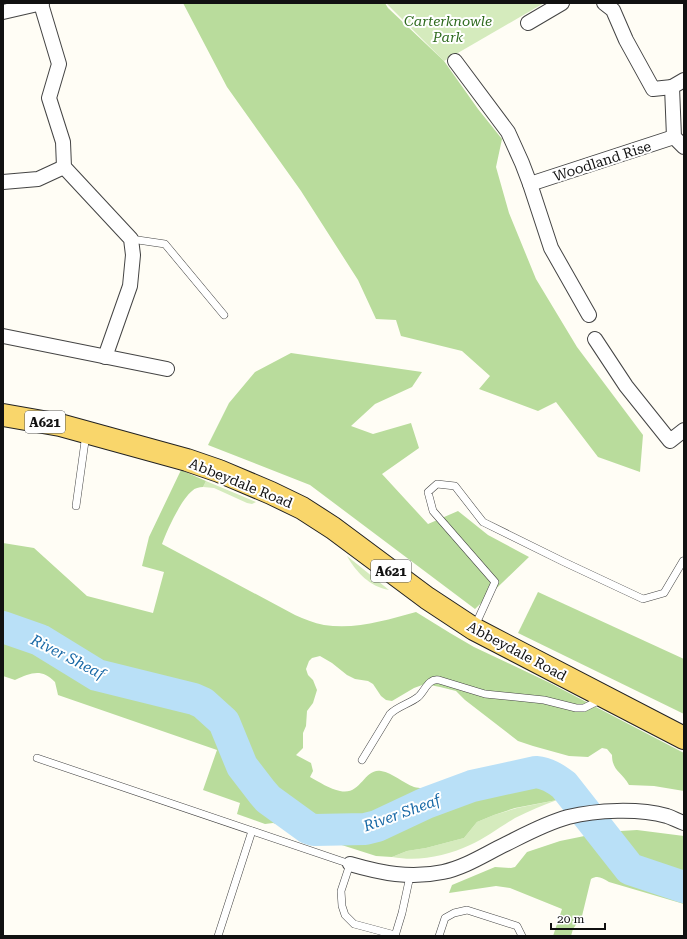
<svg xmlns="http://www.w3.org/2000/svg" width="687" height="939" viewBox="0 0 687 939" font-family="'Roboto Serif',serif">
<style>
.green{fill:#d5ebbd}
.forest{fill:#b9dc9c}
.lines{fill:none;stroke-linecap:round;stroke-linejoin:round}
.river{stroke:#b9e0f7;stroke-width:32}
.lane-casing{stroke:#444;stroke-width:8}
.street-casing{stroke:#444;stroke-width:16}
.primary-casing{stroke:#222;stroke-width:24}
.lane{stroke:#fff;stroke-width:7}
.street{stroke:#fff;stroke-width:14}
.primary{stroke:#f9d66b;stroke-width:22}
.labels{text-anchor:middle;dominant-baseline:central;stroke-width:4;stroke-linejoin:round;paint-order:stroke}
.shield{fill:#fff;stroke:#585858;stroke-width:1}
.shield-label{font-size:13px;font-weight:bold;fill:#111}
.park-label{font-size:14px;font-style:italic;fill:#2f6b1f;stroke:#fff}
.street-label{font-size:14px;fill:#111;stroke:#fff}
.water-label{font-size:15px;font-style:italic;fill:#1768a6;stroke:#fff}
</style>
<rect width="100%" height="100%" fill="#fffdf5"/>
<g class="green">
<polygon points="386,3 544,3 444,61"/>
<polygon points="206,481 256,502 252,504 247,503 214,488 203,487"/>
<path d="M347 556 389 590C370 587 356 572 347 556Z"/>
<path d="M557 800C543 805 529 811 515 818 500 827 486 838 470 845 446 856 419 862 392 857L407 851 426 848 464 838 477 822 494 815 517 808Z"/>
</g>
<g class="forest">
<polygon points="183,3 385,3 388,8 444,61 478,109 502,139 496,167 509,213 536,279 577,347 643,435 640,472 598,457 556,402 538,411 479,389 490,376 462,351 401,336 396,320 376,319 358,280 301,191 227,87"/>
<polygon points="291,353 422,372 412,387 375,404 351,426 373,434 411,423 419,448 382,474 428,524 458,511 488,535 529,557 475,609 310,485 208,445 229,403 255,372"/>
<path d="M181 470 206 481 203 487C199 487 195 488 192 491 181 500 167 530 162 544L295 615C304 619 314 623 324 625 356 630 386 620 416 612L450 633 474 647 550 683 684 753V791L654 786 629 785C622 772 612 771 612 755L607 749 602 748 588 757 569 756 533 746 518 741 465 700 456 691 440 687 425 684 414 688 392 701 386 700 381 696 373 684 368 681 355 679 347 675 332 663 320 656 312 658 309 661 306 669 308 675 313 680 317 690 313 703 307 711 306 726 303 733V748L296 755 311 763 313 771 310 777C319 782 330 789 340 791 361 796 364 768 381 771 393 773 403 783 414 787 427 790 462 793 475 791 494 788 513 782 532 778 544 780 550 790 557 800L515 808 494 815 477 822 464 838 426 848 407 851 392 857 376 856 273 823 265 824 237 814 240 803 203 790 217 750 58 695 55 682C41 668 31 673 15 680L3 676V543L34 548 87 596 153 613 164 572 142 566 149 537Z"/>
<polygon points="538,592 684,659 684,714 518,633"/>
<path d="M637 830 684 836V904L609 882C602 878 598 875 591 879L582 916 573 929 571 936H553L562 909 510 888 496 886 449 893 452 885 495 867 511 868 515 867 527 852 560 841 604 832Z"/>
</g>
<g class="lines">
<path class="river" d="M3 627 40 640 97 675 194 699 203 703 224 722 242 766 262 792 268 799 308 828 314 830 365 829 377 826 426 803 472 786 536 772C547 773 555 778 564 785L630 869 684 887"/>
<defs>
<g id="lane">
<polyline points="131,239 165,244 224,315"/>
<polyline points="76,506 86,434"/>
<polyline points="475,626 495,582 433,511 428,492 437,484 455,486 483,522 564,562 643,599 664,593 683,561"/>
<polyline points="37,758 350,864 341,891 342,906 345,915 354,924 395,935"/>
<path d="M362 760 390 714C398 706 409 704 418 697 425 691 428 678 439 680L485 694 544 700 576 708H584L602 699"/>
<polyline points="218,936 252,831"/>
<polyline points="395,936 402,913 410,876"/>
<polyline points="439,936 445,918 454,913 467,910 517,926 522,936"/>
</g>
<g id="street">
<polyline points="604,3 613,10 626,40 653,89 672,87"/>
<polyline points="41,4 59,64 49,98 63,142 64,167 131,239 133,255 130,286 105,357"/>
<polyline points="3,12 42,3"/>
<polyline points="528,23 562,3"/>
<polyline points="455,61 508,132 522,163 530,184 551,248 589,315"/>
<polyline points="684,80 672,87 674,137 684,147"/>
<polyline points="3,182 38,179 64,167"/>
<polyline points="530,184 674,137"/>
<polyline points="3,336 167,369"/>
<polyline points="595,339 626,386 670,441 684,430"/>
<path d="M350 864C381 873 410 879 443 872 466 867 485 854 506 844 526 834 546 823 568 817 597 810 638 808 667 816 673 818 678 821 684 823"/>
</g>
<polyline id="primary" points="3,415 60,425 187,460 219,471 271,493 302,508 333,528 427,598 474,629 684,738"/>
</defs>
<use href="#lane" class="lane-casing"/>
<use href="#street" class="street-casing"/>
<use href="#primary" class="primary-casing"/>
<use href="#lane" class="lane"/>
<use href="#street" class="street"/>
<use href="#primary" class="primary"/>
</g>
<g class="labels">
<g class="shield">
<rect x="25" y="411" width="40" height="22" rx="3"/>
<rect x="371" y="560" width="40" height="22" rx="3"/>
</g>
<g class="shield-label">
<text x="45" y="422">A621</text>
<text x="391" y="571">A621</text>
</g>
<g class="park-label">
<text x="448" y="21">Carterknowle<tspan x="448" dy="16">Park</tspan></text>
</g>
<g class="street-label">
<text transform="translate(602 161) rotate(-18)">Woodland Rise</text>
<text transform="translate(241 483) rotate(22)">Abbeydale Road</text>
<text transform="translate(517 651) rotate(28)">Abbeydale Road</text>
</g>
<g class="water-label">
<text transform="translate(68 657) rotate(27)">River Sheaf</text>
<text transform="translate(402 813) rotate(-20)">River Sheaf</text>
</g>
</g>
<rect width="687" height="939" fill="none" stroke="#111111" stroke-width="8"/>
<path d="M551 923v6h54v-6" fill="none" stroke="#111111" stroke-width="2"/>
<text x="557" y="923" font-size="12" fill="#111111" stroke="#ffffff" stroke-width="3" paint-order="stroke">20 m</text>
</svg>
